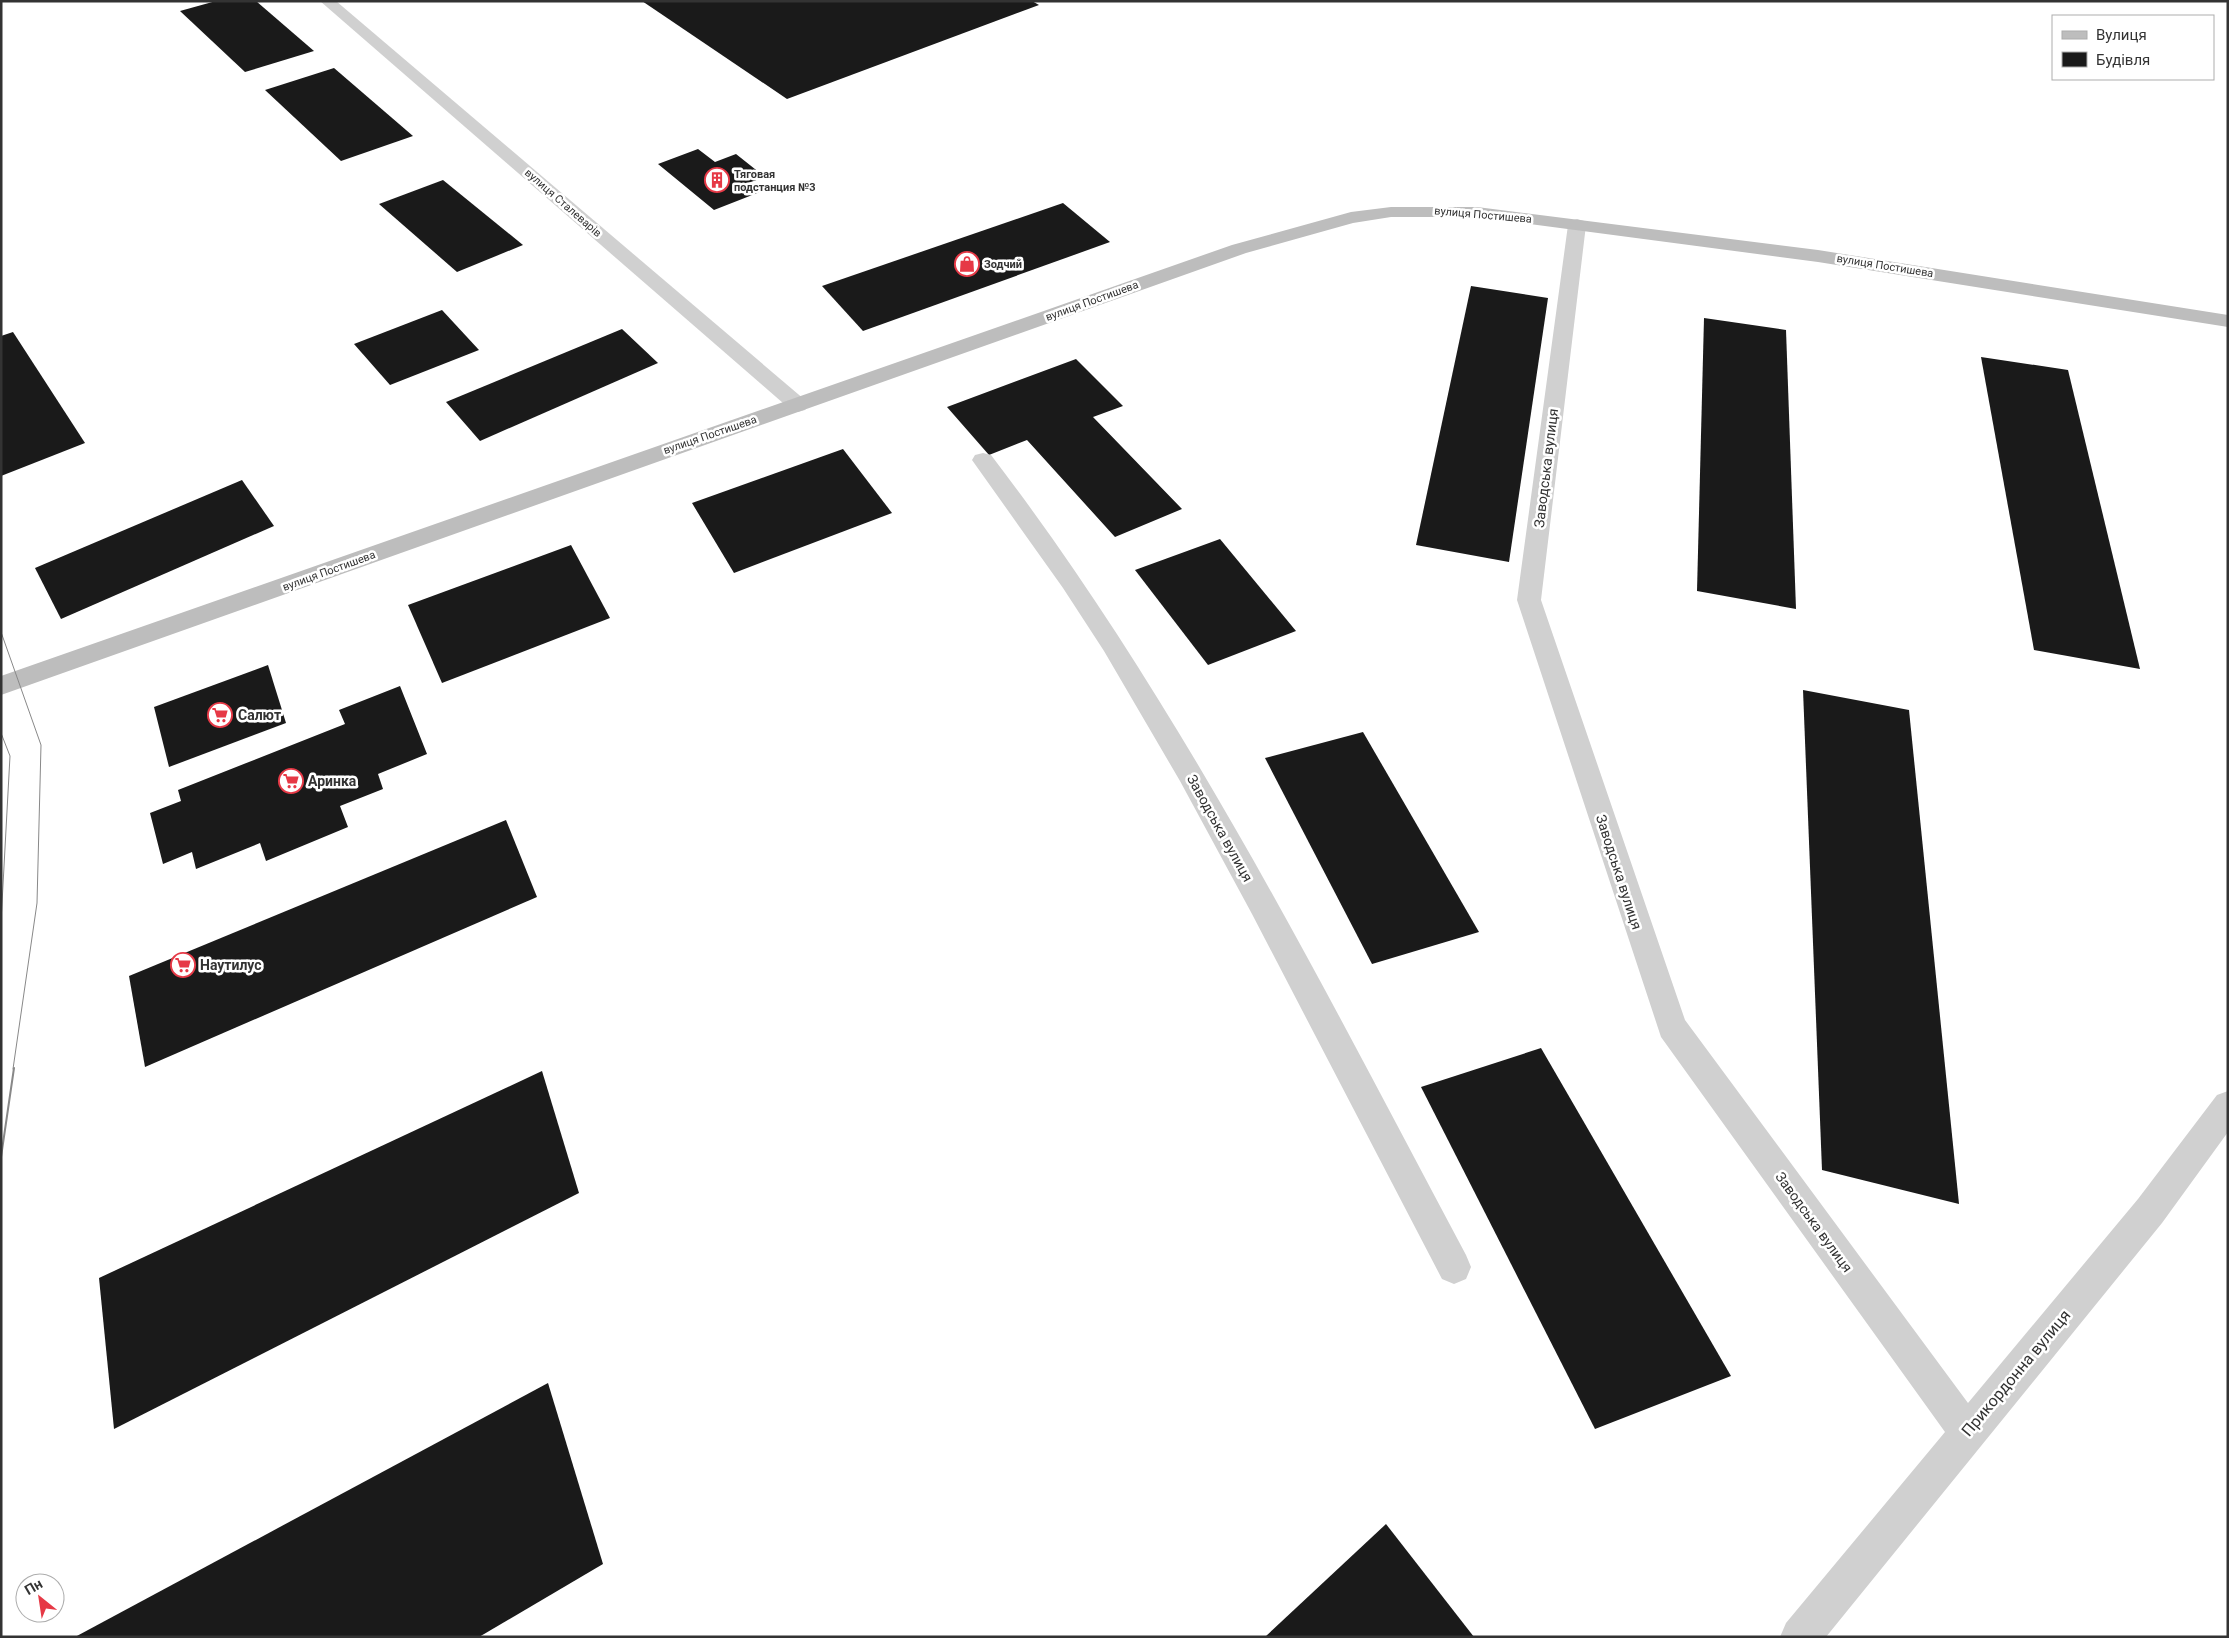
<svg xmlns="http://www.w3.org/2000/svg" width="2229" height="1638" viewBox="0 0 2229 1638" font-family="Roboto,sans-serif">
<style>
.building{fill:#1a1a1a}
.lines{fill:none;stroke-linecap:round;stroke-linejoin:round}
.street{fill:#d0d0d0;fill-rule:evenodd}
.secondary{fill:#bdbdbd;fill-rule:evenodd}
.tram-far1{stroke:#888;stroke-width:1}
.tram{stroke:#888;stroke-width:2}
.labels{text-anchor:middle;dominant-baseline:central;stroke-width:5;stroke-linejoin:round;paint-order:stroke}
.far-poi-label{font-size:11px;font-weight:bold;fill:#333;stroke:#fff;text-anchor:start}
.far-street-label{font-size:11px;fill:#333;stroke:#fff}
.street-label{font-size:14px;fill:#333;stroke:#fff}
.poi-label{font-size:14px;font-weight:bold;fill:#333;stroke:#fff;text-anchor:start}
.near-street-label{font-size:16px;fill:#333;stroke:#fff}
</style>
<rect width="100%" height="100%" fill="#fff"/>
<g class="building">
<polygon points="216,1 256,1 314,51 245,72 180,11"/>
<polygon points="642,1 1032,1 1039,5 787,99"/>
<polygon points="334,68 413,136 341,161 265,90"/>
<polygon points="698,149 715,162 736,154 765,177 748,183 760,192 714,210 658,164"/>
<polygon points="443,180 523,245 457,272 379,204"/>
<polygon points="1063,203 1110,242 863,331 822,286"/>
<polygon points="1471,286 1548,298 1509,562 1416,545"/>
<polygon points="442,310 479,350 390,385 354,344"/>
<polygon points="1704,318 1786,330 1796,609 1697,591"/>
<polygon points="622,329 658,363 480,441 446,402"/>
<polygon points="13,332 85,443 1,476 1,336"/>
<polygon points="1981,357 2068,370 2140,669 2034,650"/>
<polygon points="1076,359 1123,406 1093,417 1182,509 1115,537 1027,440 989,455 947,407"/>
<polygon points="843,449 892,513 734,573 692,503"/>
<polygon points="242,480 274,526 61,619 35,568"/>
<polygon points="1220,539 1296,631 1208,665 1135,570"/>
<polygon points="571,545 610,618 442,683 408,605"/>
<polygon points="268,665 286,723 169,767 154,707"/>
<polygon points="400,686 427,754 378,774 383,789 340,806 348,827 266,861 260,843 196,869 192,852 163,864 150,813 181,801 178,790 345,724 339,710"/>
<polygon points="1803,690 1909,710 1959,1204 1822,1170"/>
<polygon points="1363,732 1479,932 1372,964 1265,758"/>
<polygon points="506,820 537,897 145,1067 129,976"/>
<polygon points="1541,1048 1731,1376 1595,1429 1421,1087"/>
<polygon points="542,1071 579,1193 114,1429 99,1278"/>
<polygon points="548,1383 603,1564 479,1637 75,1637"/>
<polygon points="1386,1524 1474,1637 1265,1637"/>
</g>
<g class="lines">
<g class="street">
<polygon points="320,1 336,1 805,400 809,405 805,410 798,412 791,410"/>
<polygon points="1577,219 1584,221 1586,225 1541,600 1685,1020 1968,1403 2138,1199 2217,1095 2228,1091 2228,1132 2162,1223 1826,1637 1780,1637 1786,1623 1945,1432 1661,1037 1517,600 1568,225 1570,221"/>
<path d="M983 453 991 455C1180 702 1320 981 1466 1255L1471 1267 1466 1279 1454 1284 1442 1279 1252 914 1180 781 1104 651 1063 588 972 460 975 455Z"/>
</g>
<polygon class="secondary" points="1391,207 1477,207 1818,250 2228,315 2228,327 1818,262 1477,217 1391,217 1353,223 1246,253 1,695 1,676 1232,245 1351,212"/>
<g class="tram-far1">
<polyline points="1,632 41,745 37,903 13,1069"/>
<polyline points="1,733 10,756 1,922"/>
</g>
<polyline class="tram" points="1,1157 14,1068"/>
</g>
<defs>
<symbol id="building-ring" viewBox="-11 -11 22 22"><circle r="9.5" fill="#fff" stroke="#e63946" stroke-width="1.5"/><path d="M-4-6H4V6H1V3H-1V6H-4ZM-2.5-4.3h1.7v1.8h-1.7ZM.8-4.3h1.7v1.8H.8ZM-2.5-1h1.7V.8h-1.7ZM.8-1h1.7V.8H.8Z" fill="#e63946"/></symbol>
<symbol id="shop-ring" viewBox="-11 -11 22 22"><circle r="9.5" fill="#fff" stroke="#e63946" stroke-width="1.5"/><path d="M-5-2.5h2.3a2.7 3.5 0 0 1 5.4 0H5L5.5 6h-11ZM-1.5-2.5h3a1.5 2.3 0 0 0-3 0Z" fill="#e63946"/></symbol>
<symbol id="supermarket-ring" viewBox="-11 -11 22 22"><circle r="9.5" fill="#fff" stroke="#e63946" stroke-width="1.5"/><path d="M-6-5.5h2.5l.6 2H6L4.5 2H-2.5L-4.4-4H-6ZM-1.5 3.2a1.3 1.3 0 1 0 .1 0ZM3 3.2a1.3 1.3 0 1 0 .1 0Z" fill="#e63946"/></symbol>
</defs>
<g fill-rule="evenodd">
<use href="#building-ring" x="703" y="166" width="28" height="28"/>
<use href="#shop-ring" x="953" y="250" width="28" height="28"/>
<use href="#supermarket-ring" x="206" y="701" width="28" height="28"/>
<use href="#supermarket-ring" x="277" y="767" width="28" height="28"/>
<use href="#supermarket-ring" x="169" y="951" width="28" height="28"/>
</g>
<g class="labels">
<g class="far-poi-label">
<text x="734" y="174">Тяговая<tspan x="734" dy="13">подстанция №3</tspan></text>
<text x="984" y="264">Зодчий</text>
</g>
<g class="far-street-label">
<text transform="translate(563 203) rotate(41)">вулиця Сталеварів</text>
<text transform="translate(1483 215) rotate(5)">вулиця Постишева</text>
<text transform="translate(1885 266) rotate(9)">вулиця Постишева</text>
<text transform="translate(1092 301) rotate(-20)">вулиця Постишева</text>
<text transform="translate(710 435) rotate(-19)">вулиця Постишева</text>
<text transform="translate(329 571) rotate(-20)">вулиця Постишева</text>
</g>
<g class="street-label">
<text transform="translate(1546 468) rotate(-83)">Заводська вулиця</text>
<text transform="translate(1220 828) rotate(61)">Заводська вулиця</text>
<text transform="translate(1619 872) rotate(72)">Заводська вулиця</text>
<text transform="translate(1814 1222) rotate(54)">Заводська вулиця</text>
</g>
<g class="poi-label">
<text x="238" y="715">Салют</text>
<text x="308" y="781">Аринка</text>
<text x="200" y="965">Наутилус</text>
</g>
<g class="near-street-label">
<text transform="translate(2016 1373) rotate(-50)">Прикордонна вулиця</text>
</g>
</g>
<rect width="2229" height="1638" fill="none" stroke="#333333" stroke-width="5"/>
<rect x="2052" y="15" width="162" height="65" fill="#ffffff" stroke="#adadad"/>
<rect x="2062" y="31" width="25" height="8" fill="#bdbdbd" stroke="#adadad"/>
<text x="2096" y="40" font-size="15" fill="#333333">Вулиця</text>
<rect x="2062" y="52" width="25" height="15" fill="#1a1a1a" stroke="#adadad"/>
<text x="2096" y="65" font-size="15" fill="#333333">Будівля</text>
<g transform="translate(40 1598) rotate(330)"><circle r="24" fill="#ffffff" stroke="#adadad"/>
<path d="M0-4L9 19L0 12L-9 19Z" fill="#e63946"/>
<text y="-8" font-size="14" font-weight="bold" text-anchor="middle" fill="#333333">Пн</text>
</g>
</svg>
